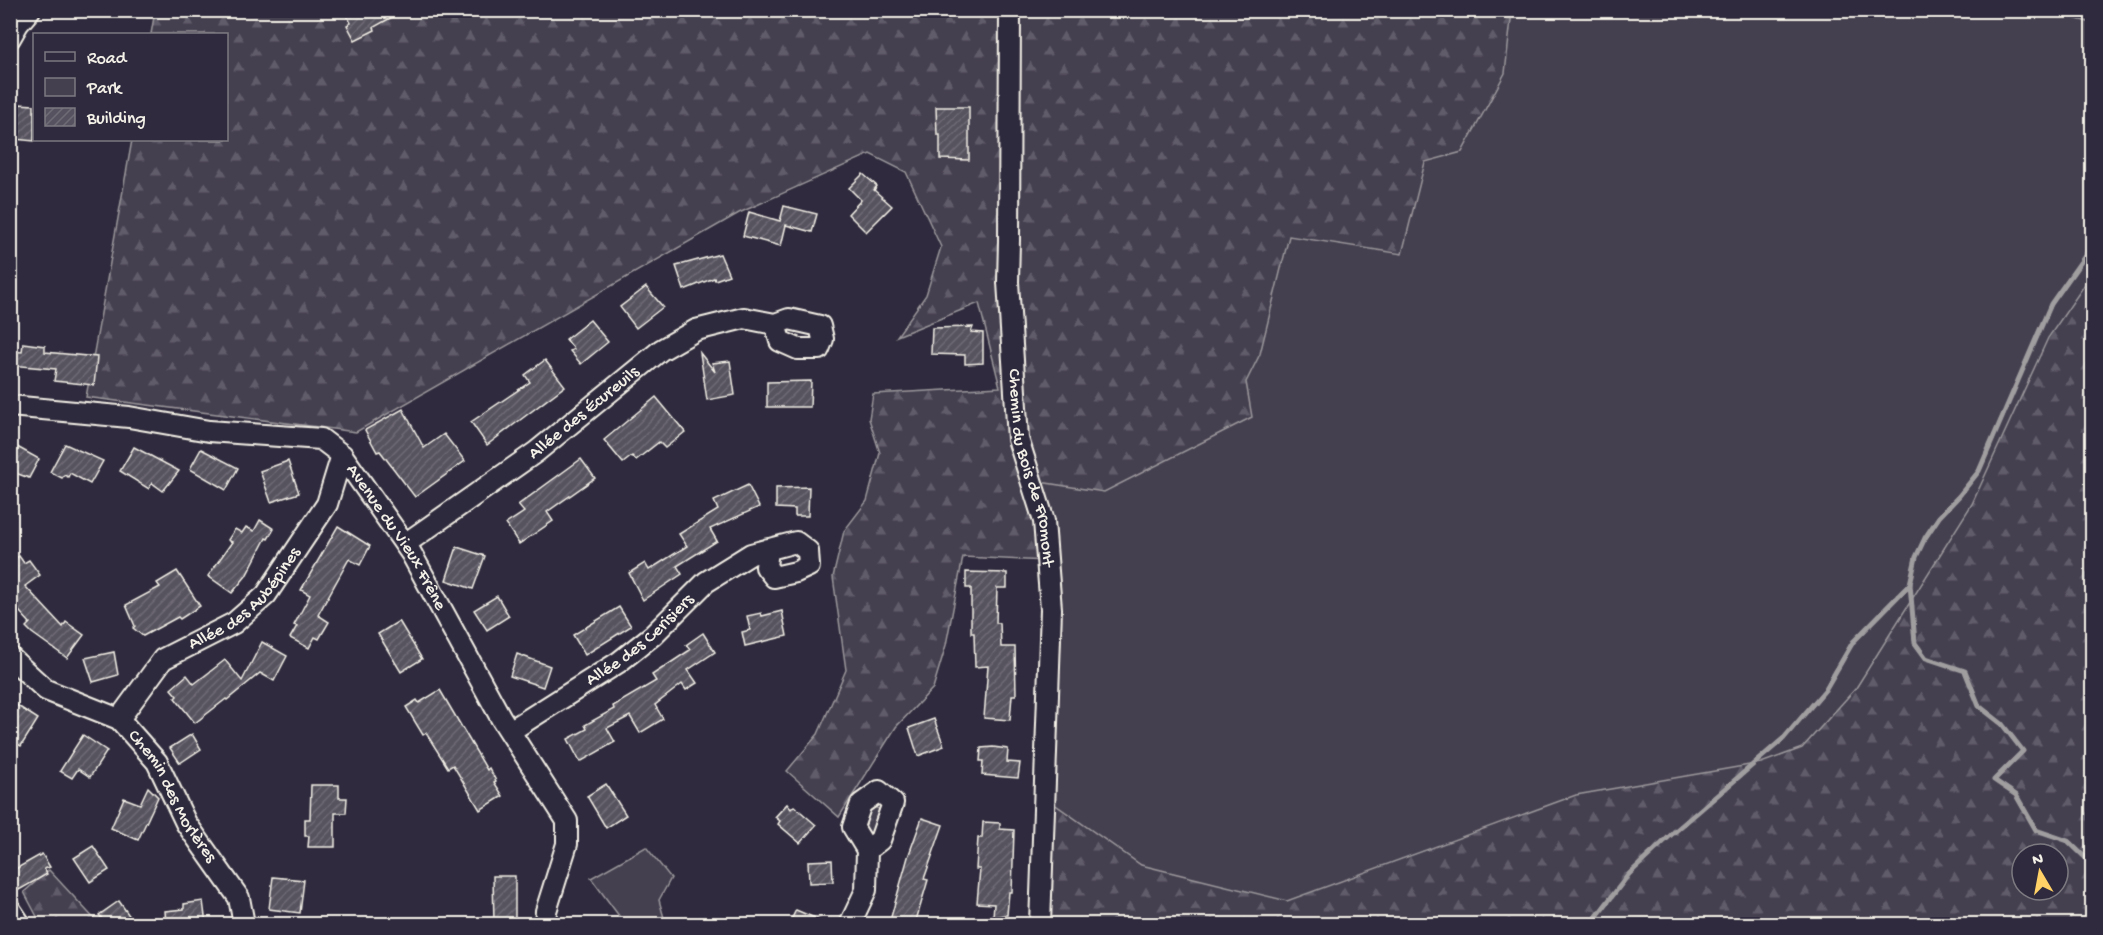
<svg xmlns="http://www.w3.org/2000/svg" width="2103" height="935" viewBox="0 0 2103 935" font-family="'Gochi Hand',sans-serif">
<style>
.forest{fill:url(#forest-firs);stroke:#9c989c;stroke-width:1.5;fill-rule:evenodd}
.green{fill:#454050;stroke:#9c989c;stroke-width:1.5}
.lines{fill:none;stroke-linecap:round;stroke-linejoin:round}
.stream{stroke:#a19ea0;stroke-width:5}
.building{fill:url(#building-hatch);stroke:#f4f1e8;stroke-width:1.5}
.minor-casing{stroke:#f4f1e8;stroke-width:24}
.minor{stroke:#2f2a3d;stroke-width:20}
.labels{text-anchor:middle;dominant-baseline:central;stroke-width:6;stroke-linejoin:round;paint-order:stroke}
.street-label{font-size:18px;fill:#f4f1e8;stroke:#2f2a3d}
</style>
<defs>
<pattern id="forest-firs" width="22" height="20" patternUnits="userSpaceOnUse" patternTransform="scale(1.5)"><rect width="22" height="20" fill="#454050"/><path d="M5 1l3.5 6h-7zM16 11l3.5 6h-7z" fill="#605c69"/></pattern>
<pattern id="building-hatch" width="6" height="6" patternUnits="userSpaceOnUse" patternTransform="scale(1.5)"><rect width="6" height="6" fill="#56525f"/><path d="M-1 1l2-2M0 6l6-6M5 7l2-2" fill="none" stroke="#6f6b76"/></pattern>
</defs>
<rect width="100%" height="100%" fill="#2f2a3d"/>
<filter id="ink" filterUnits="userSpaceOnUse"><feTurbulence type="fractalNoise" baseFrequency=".0167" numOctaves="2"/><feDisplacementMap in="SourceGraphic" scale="12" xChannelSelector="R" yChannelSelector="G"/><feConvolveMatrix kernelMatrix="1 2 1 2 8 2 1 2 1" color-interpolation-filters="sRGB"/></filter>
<g filter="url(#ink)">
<g class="forest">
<path d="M155 11H2092V924H1046L1048 561 963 557 946 645 933 688 896 727 839 817 787 771 818 734 846 670 833 577 844 531 867 501 880 453 869 419 873 394 1000 387 979 303 897 336 926 295 941 247 906 172 870 154 739 213 356 432 86 397 132 140H226V34H151ZM2022 854H2058V890H2022Z"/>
<path d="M871 806 879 809 881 820 873 835 864 832C862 821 864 815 871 806Z"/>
<polygon points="49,870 99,924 41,924 24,892"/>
</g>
<g class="green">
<polygon points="2043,10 2092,23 2092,274 2048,338 1972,504 1856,688 1802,748 1761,763 1576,795 1287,901 1141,865 1053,803 1056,734 1033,481 1104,492 1252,417 1246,382 1260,354 1289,236 1402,254 1425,162 1462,152 1505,73 1512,11"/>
<polygon points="646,847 671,878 659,900 664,918 655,924 625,924 591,878"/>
</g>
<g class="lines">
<g class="stream">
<polyline points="1910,584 1915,643 1926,658 1965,671 1979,706 2002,724 2023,751 1994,780 2016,795 2036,830 2068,841 2092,864"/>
<polyline points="1591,924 1629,874 1672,834 1784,738 1825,690 1853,642 1910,584 1916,557 1925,538 1939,517 1959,496 1979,471 2051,304 2092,246"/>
</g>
</g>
<g class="building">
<polygon points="344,10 405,10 374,27 375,30 355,40 347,25 351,23"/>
<polygon points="18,104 34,105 34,141 15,139"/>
<polygon points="936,107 969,107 969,160 940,159 940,135 937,135"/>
<polygon points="863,174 877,186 874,190 892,206 866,232 848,214 861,200 849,188"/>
<polygon points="784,206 817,214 812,232 786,225 781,246 743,236 749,212 780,221"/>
<polygon points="720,254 729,275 715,280 714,278 684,290 676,266"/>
<polygon points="646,287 663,307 636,328 620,307"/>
<polygon points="590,320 608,342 581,364 570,351 574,349 566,339"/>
<polygon points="973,327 971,332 983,333 983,363 965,364 965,355 931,354 932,328"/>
<polygon points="23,343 45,346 45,352 97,357 94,385 54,381 56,369 10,365 10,351 22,352"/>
<polygon points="700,353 715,372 712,363 730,361 735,395 707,400"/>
<polygon points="545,360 565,386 487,445 471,422 530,382 525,375"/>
<polygon points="811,381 810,407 767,407 767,382"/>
<polygon points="656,397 685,432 665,448 659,442 636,460 632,456 623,463 604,440"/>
<polygon points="403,409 424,448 444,434 465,461 415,497 380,451 377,452 365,430"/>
<polygon points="10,443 39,459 29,478 10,471"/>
<polygon points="65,444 103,461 90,484 70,473 68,477 64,475 62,478 50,472"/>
<polygon points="134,447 179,471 163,491 152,483 149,489 120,471"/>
<polygon points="201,449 238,468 226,490 190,469"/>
<polygon points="581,459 595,478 547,512 553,521 519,544 506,524 524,512 518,505"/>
<polygon points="288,461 299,493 271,502 260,471"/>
<polygon points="748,485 759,507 710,529 717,541 677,566 682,574 643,600 629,573 645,563 649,570 687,546 679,534 718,510 714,501"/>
<polygon points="809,487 808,516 795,516 795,509 776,508 776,488"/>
<polygon points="260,520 274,529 268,539 266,538 246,576 232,593 208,576 232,542 228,540 235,529 242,533 246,527 254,531"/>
<polygon points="338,526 370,546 360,565 349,559 318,615 329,622 319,639 315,637 309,648 290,638 297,626 294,625 310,595 301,590"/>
<polygon points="457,547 485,556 473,589 446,580"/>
<polygon points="19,556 24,563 29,560 40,575 25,586 63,627 66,622 84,635 67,658 32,633 26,627 30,623 10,601 10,562"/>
<polygon points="177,571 200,606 180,619 178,617 143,636 133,628 135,626 126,605 160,587 157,583"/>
<polygon points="966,572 1007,573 1007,588 997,588 996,623 1000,623 1001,647 1015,647 1016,695 1012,695 1010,720 984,718 988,666 975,667 974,633 971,633 971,588 966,588"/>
<polygon points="497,596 509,616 487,630 474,610"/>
<polygon points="619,607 631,626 585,655 573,635"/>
<polygon points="782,611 787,636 745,646 742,632 750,630 747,616 761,613 762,616"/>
<polygon points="399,621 422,659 401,672 378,634"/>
<polygon points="703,633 715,652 688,670 697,683 686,690 682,684 655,705 663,719 640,733 630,716 607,728 615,742 580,762 568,739 587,729 585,725 614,709 613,706 656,681 652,675 690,650 686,645"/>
<polygon points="262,642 287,656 274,681 260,673 227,700 226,699 195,723 175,698 177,696 171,689 187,675 194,684 225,660 242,681"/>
<polygon points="114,652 118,675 93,682 85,658"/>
<polygon points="517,654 550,666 543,687 510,676"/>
<polygon points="440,690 487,770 489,768 496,781 494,782 503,796 480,810 453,765 448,768 426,733 423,735 406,707 417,700 419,703"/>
<polygon points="10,701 38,719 21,746 10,740"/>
<polygon points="934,719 944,746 918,756 909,728"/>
<polygon points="192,734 201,749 180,763 170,748"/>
<polygon points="83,735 107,751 90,777 78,769 72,778 60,771"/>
<polygon points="993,747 1008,749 1007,762 1020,763 1018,778 982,775 983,761 980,761 981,748"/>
<polygon points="606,784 626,815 606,828 587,796"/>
<polygon points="311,785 339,785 339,798 347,798 346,813 335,813 335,847 308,847 309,836 305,836 305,819 310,819"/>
<polygon points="148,787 158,797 138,840 111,828 124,798 140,804"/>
<polygon points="787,804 791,809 794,806 816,825 800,843 778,824 780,821 775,817"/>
<polygon points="922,818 943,825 924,879 928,880 915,924 889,924 908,857"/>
<polygon points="983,822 1000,823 1000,829 1014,830 1012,892 1009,892 1007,915 993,917 994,904 977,903 980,869 976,869 978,838 982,838"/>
<polygon points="93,846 109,870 90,882 74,858"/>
<polygon points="42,854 50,867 44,869 47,874 19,890 10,872"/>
<polygon points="832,860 833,882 809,883 808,861"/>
<polygon points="493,876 515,876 515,924 494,924"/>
<polygon points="273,877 304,880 300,913 269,909"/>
<polygon points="119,901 135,924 106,924 99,915"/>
<polygon points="203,901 206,924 166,924 165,911 184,909 184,904"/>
<polygon points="796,910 829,924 789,924"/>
</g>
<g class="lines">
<defs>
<g id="minor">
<path id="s1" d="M1010 10 1009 241 1008 282 1018 439 1044 521 1051 609 1040 924"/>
<polyline points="10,38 18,24 30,10"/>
<path id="s2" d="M10 406 129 417 209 431 321 439 342 455 411 553 501 718 567 821V844L546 911 545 924"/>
<path id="s3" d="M405 544 536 452 661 350 696 330 744 318 775 324 789 319 820 326 823 339 819 349H798L780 341 775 324"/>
<path id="s4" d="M10 657 46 690 119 719 157 762 186 823 239 898 244 924"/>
<path id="s5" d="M119 719 163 659 234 623 266 595 327 504 342 455"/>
<path id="s6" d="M510 731 619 662 653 635 706 582 751 554 796 542 808 551 809 566 796 572 774 577 766 567 768 549"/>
<polygon points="879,791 893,803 880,840 867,850 853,827 861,804"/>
<polyline points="10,909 20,924"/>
<polyline points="850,924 866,890 867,850"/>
</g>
</defs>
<use href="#minor" class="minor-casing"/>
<use href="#minor" class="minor"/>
</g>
</g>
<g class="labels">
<g class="street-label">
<text stroke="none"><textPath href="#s3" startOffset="222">Allée des Écureuils</textPath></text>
<text stroke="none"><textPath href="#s1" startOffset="460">Chemin du Bois de Fromont</textPath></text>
<text stroke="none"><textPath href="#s2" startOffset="438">Avenue du Vieux Frêne</textPath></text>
<text stroke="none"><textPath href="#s5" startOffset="178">Allée des Aubépines</textPath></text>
<text stroke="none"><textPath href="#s6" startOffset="159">Allée des Cerisiers</textPath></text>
<text stroke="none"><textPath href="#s4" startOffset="222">Chemin des Morlères</textPath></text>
</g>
</g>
<rect width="2103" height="935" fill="none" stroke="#2f2a3d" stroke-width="36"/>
<rect x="18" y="18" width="2067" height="899" fill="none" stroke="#f4f1e8" stroke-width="2" filter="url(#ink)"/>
<rect x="33" y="33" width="195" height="108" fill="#2f2a3d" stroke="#7e7a81" stroke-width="1.5"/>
<rect x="45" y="52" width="30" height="9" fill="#2f2a3d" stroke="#7e7a81" stroke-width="1.5"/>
<text x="87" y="63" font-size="18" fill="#f4f1e8">Road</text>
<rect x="45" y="78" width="30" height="18" fill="#454050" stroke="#7e7a81" stroke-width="1.5"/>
<text x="87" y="93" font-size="18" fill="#f4f1e8">Park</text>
<rect x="45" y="108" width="30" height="18" fill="url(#building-hatch)" stroke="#7e7a81" stroke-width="1.5"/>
<text x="87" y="123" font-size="18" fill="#f4f1e8">Building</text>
<g transform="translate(2040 872) rotate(350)"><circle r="28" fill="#2f2a3d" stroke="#7e7a81" stroke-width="1.5"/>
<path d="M0-4.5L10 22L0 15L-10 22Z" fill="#ffd166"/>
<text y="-9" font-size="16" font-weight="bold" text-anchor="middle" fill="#f4f1e8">N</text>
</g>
</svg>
